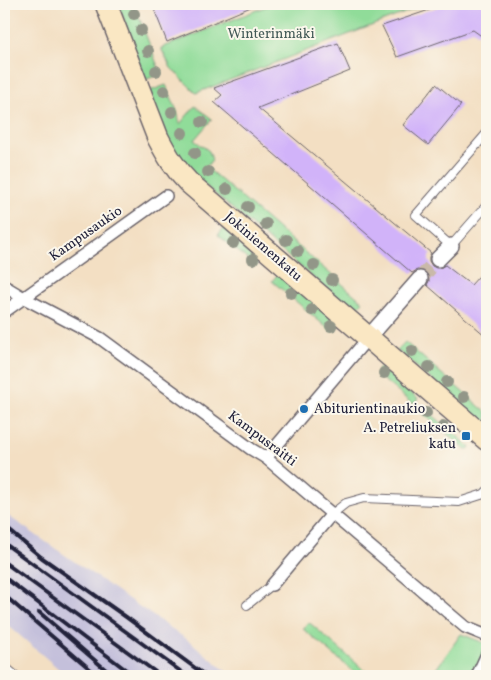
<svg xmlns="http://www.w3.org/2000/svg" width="491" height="680" viewBox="0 0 491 680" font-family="Vollkorn,serif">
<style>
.industrial{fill:#c4c0db}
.green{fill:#90dc99;stroke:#597f6a}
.building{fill:#d1b3f9}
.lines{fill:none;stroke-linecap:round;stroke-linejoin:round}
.minor-tunnel{stroke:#c9b9a8;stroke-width:15;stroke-dasharray:15 8;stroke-linecap:butt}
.service-casing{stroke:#6b646b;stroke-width:10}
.pedestrian-casing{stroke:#6b646b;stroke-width:14}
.minor-casing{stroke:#6b646b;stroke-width:18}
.secondary-casing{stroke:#6b646b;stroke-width:24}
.service{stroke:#fff;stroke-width:8}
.pedestrian{stroke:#fff;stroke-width:11}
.minor{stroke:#fff;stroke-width:15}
.secondary{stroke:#fae7c3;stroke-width:21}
.rail{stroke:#22223b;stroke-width:4}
.tree{fill:#929688}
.poi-dot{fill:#1f6fb2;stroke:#fbf7ec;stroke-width:2}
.labels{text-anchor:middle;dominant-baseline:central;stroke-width:4;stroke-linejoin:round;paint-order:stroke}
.park-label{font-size:14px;fill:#435a57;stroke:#fbf7ec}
.street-label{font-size:14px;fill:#22223b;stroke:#fbf7ec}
.poi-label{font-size:14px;fill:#22223b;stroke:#fbf7ec;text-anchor:start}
</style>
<rect width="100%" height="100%" fill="#fbf7ec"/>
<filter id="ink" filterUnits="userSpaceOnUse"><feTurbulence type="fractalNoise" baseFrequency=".02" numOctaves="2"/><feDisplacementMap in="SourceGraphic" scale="10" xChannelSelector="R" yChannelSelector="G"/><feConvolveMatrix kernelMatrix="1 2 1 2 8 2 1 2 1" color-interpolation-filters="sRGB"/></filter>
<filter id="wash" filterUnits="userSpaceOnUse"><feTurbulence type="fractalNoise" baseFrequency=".0096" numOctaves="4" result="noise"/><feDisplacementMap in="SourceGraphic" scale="20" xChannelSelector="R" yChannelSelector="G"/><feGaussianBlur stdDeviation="1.12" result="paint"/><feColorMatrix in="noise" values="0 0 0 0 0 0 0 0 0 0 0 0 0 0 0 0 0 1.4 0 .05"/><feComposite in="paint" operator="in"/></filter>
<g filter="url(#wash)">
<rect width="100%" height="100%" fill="#f3dfc3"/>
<polygon class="industrial" points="4,513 192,643 232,676 67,676 4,622"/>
<g class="green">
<polygon points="118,4 134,4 160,72 160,74 145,80"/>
<polygon points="272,4 428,4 196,93 171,68 161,48"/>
<polygon points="166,85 177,111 180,124 195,106 212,119 194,140 209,151 212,160 206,167 363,302 353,312 186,169 173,151 147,92"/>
<polygon points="223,229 230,229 262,256 260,261 256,266 218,235"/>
<polygon points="283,274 340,323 332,332 272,281 277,275"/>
<polygon points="405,342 487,413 487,428 397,350"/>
<polygon points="380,367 384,370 418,399 415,403 411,403 380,377 378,374 377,370"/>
<polygon points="421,405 470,447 469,449 465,449 420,411"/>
<polygon points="308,623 311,624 371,676 359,676 303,629"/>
<polygon points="461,634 487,644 487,676 431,676"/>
</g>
<g id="blocks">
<g class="building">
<polygon points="152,4 175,4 177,9 190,4 258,4 167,42"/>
<polygon points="447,4 487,4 487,40 473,30 397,57 382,26"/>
<polygon points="338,43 350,71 258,108 431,253 429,257 429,261 432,266 436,268 440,268 445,265 471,285 487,267 487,337 427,285 429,281 429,276 426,272 422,270 417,270 412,273 214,102 222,95 214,88"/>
<polygon points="436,84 461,105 428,145 403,125"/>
</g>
</g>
</g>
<g filter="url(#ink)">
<use href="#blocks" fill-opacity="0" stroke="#6b646b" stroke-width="1"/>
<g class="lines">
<polyline class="minor-tunnel" points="420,279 438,259"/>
<defs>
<g id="service">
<polyline points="487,133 416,215 451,246 487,205"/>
<polyline points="332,514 346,503 364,498 459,502 484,494 487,491"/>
<polyline points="247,605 272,585"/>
<polyline points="4,666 16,676"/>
</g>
<g id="pedestrian">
<polyline points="4,286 24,298 100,338 251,449 266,458 465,627 487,636"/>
<polyline points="4,312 166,196"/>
<polyline points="266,458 368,338"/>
<polyline points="272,585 332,514"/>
<polyline points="477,676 487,654"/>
</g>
<g id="minor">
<polyline points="438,259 451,246"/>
<polyline points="368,338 420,279"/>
</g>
<path id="secondary" d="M106 4 158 138C167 155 175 169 188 182L487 440"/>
</defs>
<use href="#service" class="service-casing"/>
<use href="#pedestrian" class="pedestrian-casing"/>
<use href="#minor" class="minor-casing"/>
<use href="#secondary" class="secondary-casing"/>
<use href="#service" class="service"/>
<use href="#pedestrian" class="pedestrian"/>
<use href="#minor" class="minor"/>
<use href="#secondary" class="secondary"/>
<g class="rail">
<polyline points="4,526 41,557 126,617 206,676"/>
<polyline points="4,543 187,676"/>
<polyline points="4,562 161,676"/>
<polyline points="4,577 134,676"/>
<polyline points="4,595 98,676"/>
<polyline points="39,612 113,676"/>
</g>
</g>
<g class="tree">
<circle cx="134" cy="14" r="6"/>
<circle cx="141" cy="30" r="6"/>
<circle cx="148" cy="51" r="6"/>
<circle cx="156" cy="71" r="6"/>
<circle cx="164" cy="91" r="6"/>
<circle cx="172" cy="112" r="6"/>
<circle cx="202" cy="122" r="6"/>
<circle cx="182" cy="133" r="6"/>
<circle cx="195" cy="153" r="6"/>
<circle cx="208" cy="172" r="6"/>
<circle cx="227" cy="189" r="6"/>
<circle cx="248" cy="207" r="6"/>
<circle cx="266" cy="224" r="6"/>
<circle cx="286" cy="240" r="6"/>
<circle cx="233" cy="243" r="6"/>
<circle cx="298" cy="251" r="6"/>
<circle cx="253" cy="259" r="6"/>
<circle cx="314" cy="265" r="6"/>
<circle cx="332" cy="280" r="6"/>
<circle cx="291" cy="293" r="6"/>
<circle cx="312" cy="310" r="6"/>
<circle cx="331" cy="326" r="6"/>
<circle cx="412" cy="351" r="6"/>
<circle cx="429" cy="367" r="6"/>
<circle cx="384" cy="373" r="6"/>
<circle cx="447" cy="382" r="6"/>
<circle cx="464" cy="397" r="6"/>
<circle cx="426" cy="413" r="6"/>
<circle cx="443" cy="427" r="6"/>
</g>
</g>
<g class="poi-dot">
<circle cx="304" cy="409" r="5"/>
<rect x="461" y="431" width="10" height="10" rx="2.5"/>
</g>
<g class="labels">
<g class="park-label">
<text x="271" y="34">Winterinmäki</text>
</g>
<g class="street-label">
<text transform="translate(86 234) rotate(-35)">Kampusaukio</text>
<text transform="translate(263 247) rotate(41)">Jokiniemenkatu</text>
<text transform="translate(262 439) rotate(37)">Kampusraitti</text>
</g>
<g class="poi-label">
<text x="314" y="409">Abiturientinaukio</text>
<text x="456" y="428" text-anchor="end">A. Petreliuksen<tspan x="456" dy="16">katu</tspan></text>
</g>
</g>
<rect width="491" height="680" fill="none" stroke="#fbf7ec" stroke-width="20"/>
</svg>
